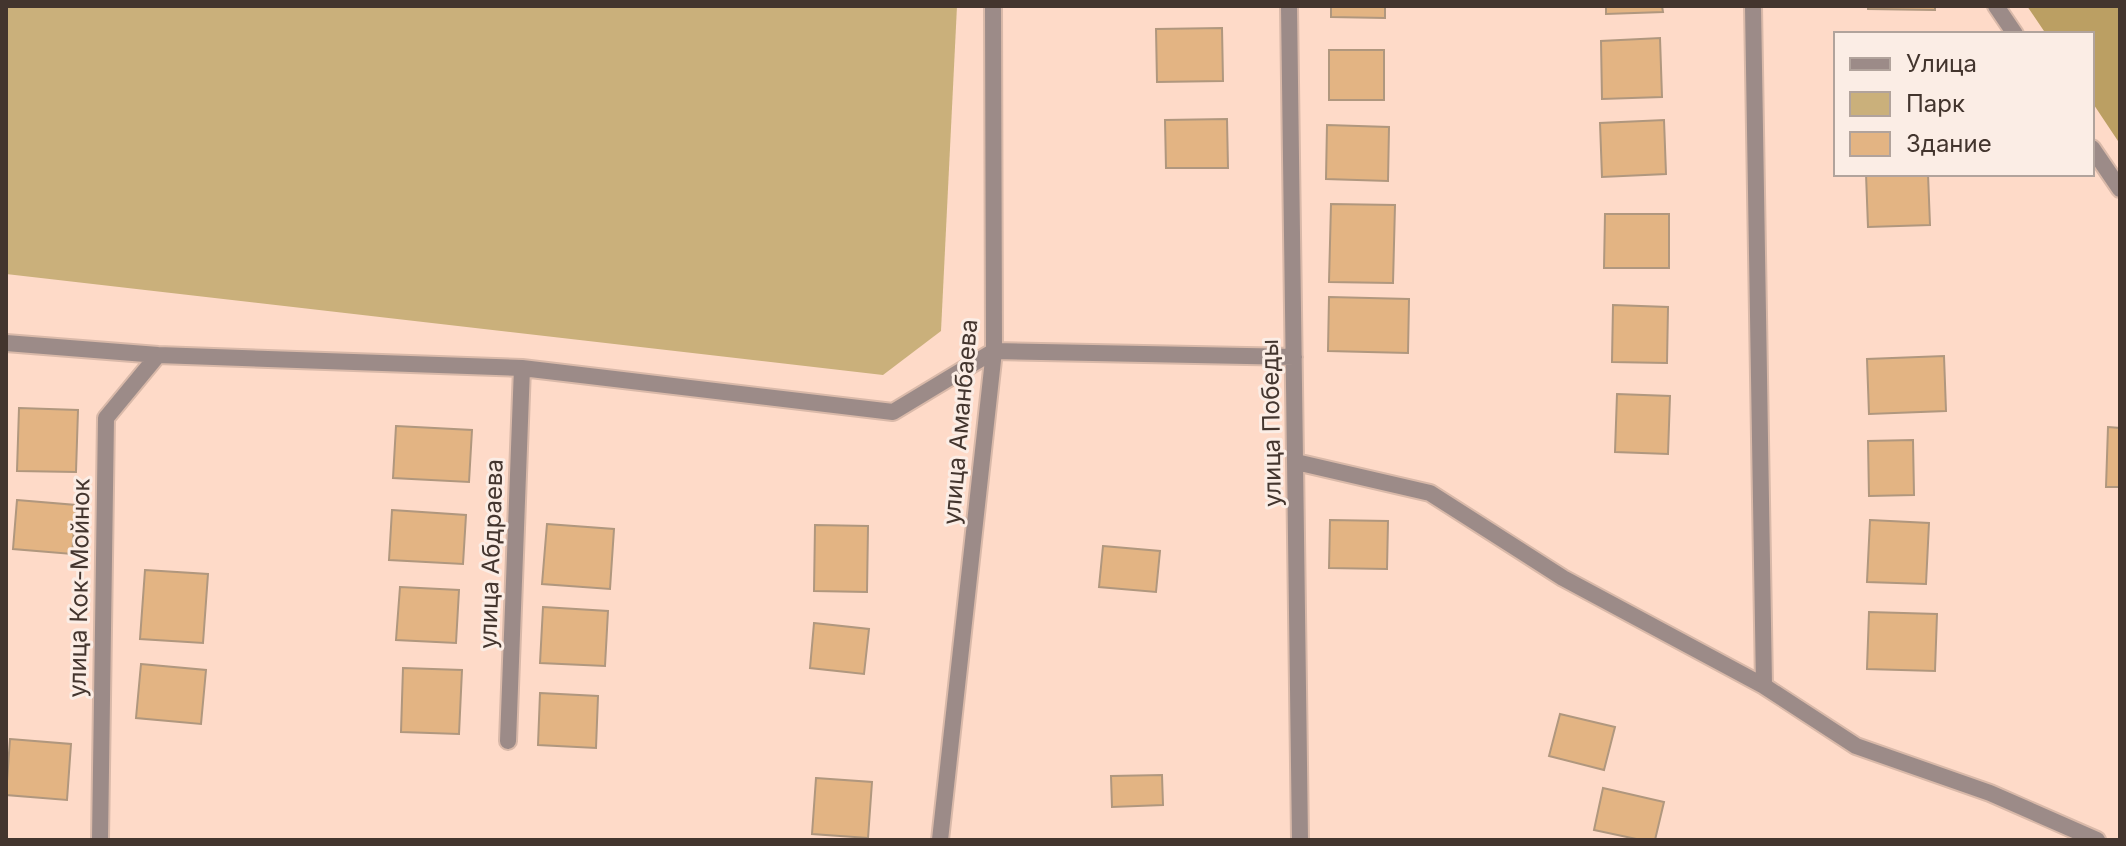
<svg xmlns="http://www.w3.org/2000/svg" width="2126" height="846" font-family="Inter,sans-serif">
	<rect width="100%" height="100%" fill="#fedac8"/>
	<!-- green -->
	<path fill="#cab07b" d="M 6,6 L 957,6 L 941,331 L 883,375 L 6,274 Z"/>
	<!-- forest -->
	<path fill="#bb9f63" d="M 2027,6 L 2120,6 L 2120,144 L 2092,102 L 2092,34 L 2046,34 Z"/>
	<!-- building -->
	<path fill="#e3b483" stroke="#b0977e" stroke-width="2" d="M 1331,6 L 1385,6 L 1385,18 L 1331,17 Z
		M 1606,6 L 1662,6 L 1663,12 L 1606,14 Z
		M 1868,6 L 1935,6 L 1935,10 L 1868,9 Z
		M 1222,28 L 1223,81 L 1157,82 L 1156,29 Z
		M 1660,38 L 1662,97 L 1602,99 L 1601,41 Z
		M 1329,50 L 1384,50 L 1384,100 L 1329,100 Z
		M 1227,119 L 1228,168 L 1166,168 L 1165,120 Z
		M 1664,120 L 1666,174 L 1602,177 L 1600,123 Z
		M 1327,125 L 1389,127 L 1388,181 L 1326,179 Z
		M 1866,174 L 1928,174 L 1930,225 L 1868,227 Z
		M 1331,204 L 1395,205 L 1393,283 L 1329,282 Z
		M 1605,214 L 1669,214 L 1669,268 L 1604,268 Z
		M 1329,297 L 1409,299 L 1408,353 L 1328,351 Z
		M 1613,305 L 1668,307 L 1667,363 L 1612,362 Z
		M 1944,356 L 1946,411 L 1869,414 L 1867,359 Z
		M 1617,394 L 1670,396 L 1668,454 L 1615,452 Z
		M 19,408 L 78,410 L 76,472 L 17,471 Z
		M 396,426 L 472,430 L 469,482 L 393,478 Z
		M 2108,427 L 2120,428 L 2120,487 L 2106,487 Z
		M 1913,440 L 1914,495 L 1869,496 L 1868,441 Z
		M 17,500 L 76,505 L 72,554 L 13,549 Z
		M 392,510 L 466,515 L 463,564 L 389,560 Z
		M 1330,520 L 1388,521 L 1387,569 L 1329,568 Z
		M 1870,520 L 1929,523 L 1926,584 L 1867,582 Z
		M 547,524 L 614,529 L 610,589 L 542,584 Z
		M 815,525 L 868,526 L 867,592 L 814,591 Z
		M 1103,546 L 1160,551 L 1156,592 L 1099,587 Z
		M 145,570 L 208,574 L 203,643 L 140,639 Z
		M 400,587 L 459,590 L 456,643 L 396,640 Z
		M 543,607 L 608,611 L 605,666 L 540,663 Z
		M 1869,612 L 1937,614 L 1935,671 L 1867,669 Z
		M 814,623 L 869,629 L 864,674 L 810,668 Z
		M 141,664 L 206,670 L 201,724 L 136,718 Z
		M 403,668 L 462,670 L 459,734 L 401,732 Z
		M 540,693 L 598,696 L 596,748 L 538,745 Z
		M 1560,714 L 1615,727 L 1604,770 L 1549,756 Z
		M 10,739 L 71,744 L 67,800 L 6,795 Z
		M 1162,775 L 1163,805 L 1112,807 L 1111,776 Z
		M 816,778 L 872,782 L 868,838 L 812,834 Z
		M 1603,788 L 1664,802 L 1655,840 L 1641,840 L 1594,830 Z"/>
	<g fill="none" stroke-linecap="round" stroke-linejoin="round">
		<!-- minor casing -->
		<g stroke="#d9b9a9" stroke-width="20">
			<path id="minor" d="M 1289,6 L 1300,840
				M 1753,6 L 1764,686
				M 1996,6 L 2015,34
				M 2092,148 L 2120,189
				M 6,343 L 158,355 L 522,368 L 893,412 L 994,351 L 1294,357
				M 1296,462 L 1430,493 L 1563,578 L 1764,686 L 1856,746 L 1990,793 L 2097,840
				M 508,741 L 522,368
				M 100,840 L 106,418 L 158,355
				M 940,840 L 994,351 L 993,6"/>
		</g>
		<!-- minor -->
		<use href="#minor" stroke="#9c8b88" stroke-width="16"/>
	</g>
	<g text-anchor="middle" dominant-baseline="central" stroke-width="6" stroke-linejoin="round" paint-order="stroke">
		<!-- street labels -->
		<g font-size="24" fill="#43352e" stroke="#fbede5">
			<text transform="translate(960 422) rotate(-85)">улица Аманбаева</text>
			<text transform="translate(1271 423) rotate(-91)">улица Победы</text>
			<text transform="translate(491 554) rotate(-88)">улица Абдраева</text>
			<text transform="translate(79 588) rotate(-89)">улица Кок-Мойнок</text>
		</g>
	</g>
	<!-- border -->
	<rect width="2126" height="846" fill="none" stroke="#43352e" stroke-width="16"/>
	<!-- legend -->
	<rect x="1834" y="32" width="260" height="144" fill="#fbede5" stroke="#b1a39c" stroke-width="2"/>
	<rect x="1850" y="58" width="40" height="12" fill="#9c8b88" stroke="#b1a39c" stroke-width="2"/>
	<text x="1906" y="72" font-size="24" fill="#43352e">Улица</text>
	<rect x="1850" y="92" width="40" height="24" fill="#cab07b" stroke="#b1a39c" stroke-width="2"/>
	<text x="1906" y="112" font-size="24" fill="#43352e">Парк</text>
	<rect x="1850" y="132" width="40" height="24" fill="#e3b483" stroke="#b1a39c" stroke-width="2"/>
	<text x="1906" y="152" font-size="24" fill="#43352e">Здание</text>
</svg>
